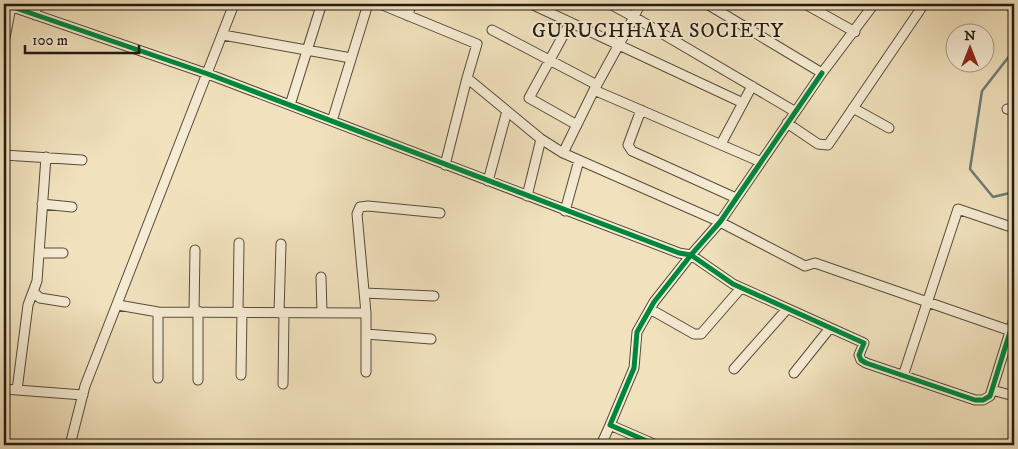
<svg xmlns="http://www.w3.org/2000/svg" width="1018" height="449" font-family="'IM FELL DW Pica',serif">
	<rect width="100%" height="100%" fill="#f1e2bd"/>
	<filter id="stains"><feTurbulence type="fractalNoise" baseFrequency=".004" numOctaves="4"/><feColorMatrix values="0 0 0 0 .2 0 0 0 0 .09 0 0 0 0 .02 0 0 0 .5 -.17"/></filter>
	<radialGradient id="worn" r=".72"><stop offset=".6" stop-color="#630" stop-opacity="0"/><stop offset="1" stop-color="#630" stop-opacity=".3"/></radialGradient>
	<g fill="none" stroke-linecap="round" stroke-linejoin="round">
		<!-- stream -->
		<path stroke="#6c7b77" stroke-width="2.5" d="M 1005,4 L 1014,21
			M 1014,50 L 982,91 L 970,169 L 993,197 L 1014,192"/>
		<!-- minor casing -->
		<g stroke="#564c3b" stroke-width="11">
			<path id="minor" d="M 4,4 L 208,74 L 679,253 L 691,255 L 720,222 L 822,73
				M 307,4 L 321,6 L 322,4
				M 380,4 L 477,44 L 467,78 L 541,139 L 563,153
				M 531,4 L 743,103
				M 610,4 L 634,17 L 640,4
				M 707,4 L 822,73 L 874,4
				M 805,4 L 814,9 L 817,4
				M 814,9 L 855,32
				M 35,15 L 37,4
				M 408,16 L 411,4
				M 570,23 L 529,98 L 577,125
				M 492,30 L 597,85
				M 223,35 L 351,58
				M 4,43 L 11,7
				M 594,90 L 563,153 L 720,222 L 805,266 L 815,263 L 1011,331
				M 290,105 L 321,6
				M 853,108 L 889,128
				M 1007,109 L 1014,111
				M 641,110 L 628,145 L 632,151 L 736,198
				M 332,121 L 368,4
				M 787,123 L 818,144 L 828,145 L 924,4
				M 721,144 L 752,86
				M 4,155 L 82,160
				M 761,162 L 594,90 L 634,17 L 794,111
				M 445,165 L 467,78
				M 488,181 L 507,111
				M 527,196 L 541,139
				M 42,204 L 72,207
				M 565,211 L 579,160
				M 39,253 L 63,253
				M 321,277 L 322,313
				M 33,292 L 40,298 L 65,302
				M 364,293 L 434,296
				M 118,305 L 158,312 L 366,313
				M 650,309 L 694,334 L 701,334 L 741,288
				M 198,311 L 198,380
				M 238,311 L 239,243
				M 194,312 L 195,250
				M 279,313 L 281,244
				M 366,334 L 431,339
				M 734,369 L 787,309
				M 366,372 L 366,313 L 357,214 L 360,207 L 368,206 L 440,213
				M 794,373 L 830,328
				M 241,375 L 242,312
				M 903,376 L 958,209 L 1014,228
				M 158,378 L 158,312
				M 283,384 L 284,313
				M 4,389 L 83,395
				M 17,390 L 28,305 L 37,281 L 46,157
				M 992,390 L 1014,396
				M 70,445 L 85,386 L 234,4
				M 601,445 L 610,425
				M 656,445 L 610,425 L 634,368 L 637,332 L 654,302 L 691,255 L 733,284 L 864,343 L 859,355 L 861,360 L 866,363 L 975,400 L 983,400 L 990,396 L 1014,319"/>
		</g>
		<!-- minor -->
		<use href="#minor" stroke="#f6ecd4" stroke-width="9"/>
		<!-- cycleway casing -->
		<g stroke="#f6ecd4" stroke-width="8">
			<path id="cycleway" d="M 4,4 L 208,74 L 679,253 L 691,255 L 720,222 L 822,73
				M 656,445 L 610,425 L 634,368 L 637,332 L 654,302 L 691,255 L 733,284 L 864,343 L 859,355 L 861,360 L 866,363 L 975,400 L 983,400 L 990,396 L 1014,319"/>
		</g>
		<!-- cycleway -->
		<use href="#cycleway" stroke="#00873e" stroke-width="5"/>
	</g>
	<g text-anchor="middle" dominant-baseline="central" stroke-width="4" stroke-linejoin="round" paint-order="stroke">
		<!-- neighbourhood labels -->
		<g font-size="20" letter-spacing="1" fill="#221a10" stroke="#f6ecd4">
			<text x="658" y="31">GURUCHHAYA SOCIETY</text>
		</g>
	</g>
	<!-- margin -->
	<rect width="1018" height="449" fill="none" stroke="#f1e2bd" stroke-width="20"/>
	<rect x="5" y="5" width="1008" height="439" fill="none" stroke="#221a10" stroke-width="2.5"/>
	<rect x="10" y="10" width="998" height="429" fill="none" stroke="#221a10"/>
	<!-- north arrow -->
	<g transform="translate(970 48)"><circle r="24" fill="#f6ecd4" stroke="#a19886"/>
	<path d="M0-4L9 19L0 12L-9 19Z" fill="#8f2418"/>
	<text y="-8" font-size="14" font-weight="bold" text-anchor="middle" fill="#221a10">N</text>
	</g>
	<!-- scale -->
	<path d="M25 45v8h114v-8" fill="none" stroke="#221a10" stroke-width="2.5"/>
	<text x="32" y="45" font-size="15" fill="#221a10" stroke="#f6ecd4" stroke-width="4" paint-order="stroke">100 m</text>
	<rect width="100%" height="100%" filter="url(#stains)"/>
	<rect width="100%" height="100%" fill="url(#worn)"/>
</svg>
